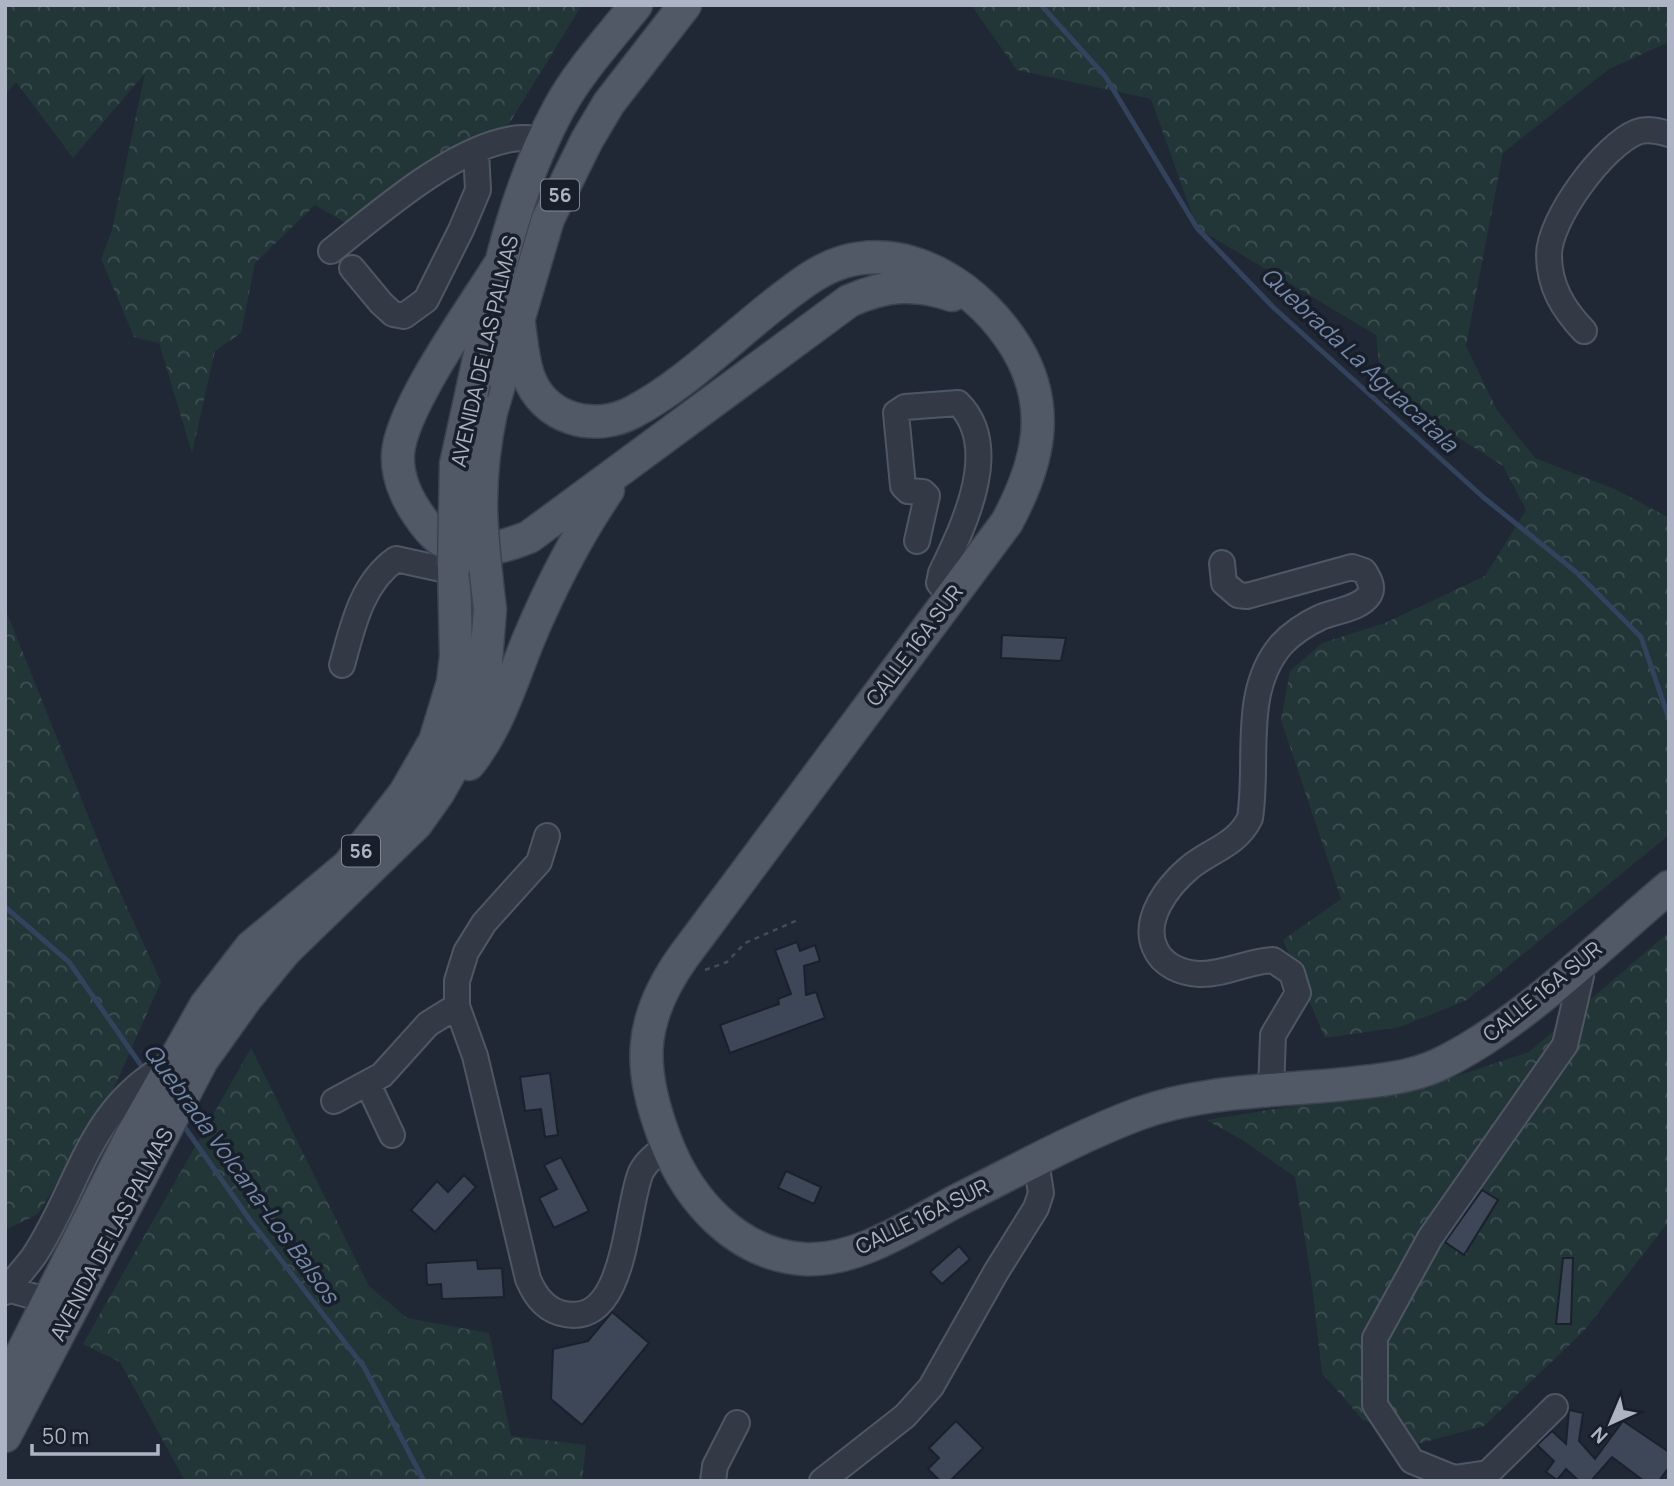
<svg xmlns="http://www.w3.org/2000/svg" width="1674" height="1486" font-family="Manrope,sans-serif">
	<defs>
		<pattern id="forest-crowns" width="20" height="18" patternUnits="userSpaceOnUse" patternTransform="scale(1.75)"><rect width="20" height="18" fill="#223537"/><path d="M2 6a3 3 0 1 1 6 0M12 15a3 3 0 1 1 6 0" fill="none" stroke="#3f5052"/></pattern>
	</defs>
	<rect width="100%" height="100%" fill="#202835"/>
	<!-- forest -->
	<path fill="url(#forest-crowns)" d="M 5,5 L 582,5 L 504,132 L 476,151 L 344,222 L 315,205 L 255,263 L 241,333 L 215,351 L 192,453 L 159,343 L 134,337 L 101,259 L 112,230 L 145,73 L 73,158 L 16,82 L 5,95 Z
		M 971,5 L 1669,5 L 1669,42 L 1609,69 L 1503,153 L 1466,346 L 1497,410 L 1535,458 L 1617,490 L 1669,518 L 1669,835 L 1467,1000 L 1400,1027 L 1325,1038 L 1283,940 L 1341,899 L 1281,720 L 1290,671 L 1322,643 L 1385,623 L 1485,576 L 1526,510 L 1503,466 L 1453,434 L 1383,401 L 1376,335 L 1197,228 L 1151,99 L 1017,70 Z
		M 5,608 L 109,868 L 161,982 L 113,1090 L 38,1214 L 5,1230 Z
		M 1669,932 L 1669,1221 L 1583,1332 L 1484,1426 L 1417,1444 L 1362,1419 L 1322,1373 L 1311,1277 L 1295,1177 L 1241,1139 L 1206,1120 L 1433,1084 L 1529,1052 Z
		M 251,1048 L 369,1286 L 407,1318 L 489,1333 L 511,1436 L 586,1445 L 582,1481 L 185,1481 L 120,1362 L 83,1344 Z"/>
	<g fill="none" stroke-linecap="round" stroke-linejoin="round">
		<!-- stream -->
		<path stroke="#33425d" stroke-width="5" d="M 1041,5 L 1105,76 L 1197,228 L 1273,307 L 1483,497 L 1576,572 L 1641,637 L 1669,719
			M 5,907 L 69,962 L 145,1071
			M 181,1122 L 250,1220 L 364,1367 L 424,1481"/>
	</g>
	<!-- building -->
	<path fill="#3e4758" stroke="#1a212c" stroke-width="2" d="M 1002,635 L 1066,638 L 1061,661 L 1001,658 Z
		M 797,942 L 800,951 L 815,945 L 820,961 L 804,966 L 806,995 L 816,992 L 825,1018 L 730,1053 L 720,1025 L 779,1004 L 778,999 L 791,994 L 775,950 Z
		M 550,1073 L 558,1135 L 545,1137 L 541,1109 L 525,1111 L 520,1077 Z
		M 561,1157 L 589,1211 L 554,1228 L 539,1198 L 557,1189 L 544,1165 Z
		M 786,1171 L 821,1187 L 814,1204 L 778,1188 Z
		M 464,1175 L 476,1187 L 435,1232 L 411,1210 L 437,1181 L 448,1192 Z
		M 1482,1190 L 1498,1200 L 1464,1255 L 1445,1242 Z
		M 959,1246 L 970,1259 L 942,1284 L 930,1272 Z
		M 1563,1258 L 1573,1258 L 1571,1324 L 1556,1324 Z
		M 477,1260 L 478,1269 L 502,1268 L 504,1297 L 442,1299 L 441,1284 L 427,1285 L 426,1263 Z
		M 612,1312 L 649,1343 L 582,1425 L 551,1399 L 553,1349 L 588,1341 Z
		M 1569,1410 L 1583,1413 L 1579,1441 L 1595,1459 L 1623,1421 L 1669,1452 L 1669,1467 L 1659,1481 L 1644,1481 L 1612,1457 L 1591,1481 L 1579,1481 L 1566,1469 L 1557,1480 L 1546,1472 L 1554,1461 L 1537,1445 L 1552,1431 L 1566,1444 Z
		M 956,1421 L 983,1448 L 950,1481 L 940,1481 L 928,1469 L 939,1458 L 929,1448 Z"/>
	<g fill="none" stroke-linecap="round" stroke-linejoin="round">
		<!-- minor casing -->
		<g stroke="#505764" stroke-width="28">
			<path id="minor" d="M 331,251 C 379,213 451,149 512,139 C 522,137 534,139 544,138
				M 352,268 L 381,303 L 393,314 L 404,316 L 426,300 L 461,230 L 478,190 L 476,151
				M 1584,331 C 1563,309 1549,286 1549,255 C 1549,219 1604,145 1637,132 C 1647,128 1659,131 1669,134
				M 917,541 L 927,496 L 923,492 L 908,491 L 903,486 L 896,413 L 905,407 L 958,403 C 1003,447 963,527 941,573 L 939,583 L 950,596
				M 1222,563 L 1224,583 L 1238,595 L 1247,596 L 1352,567 L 1364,571 C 1369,579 1374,587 1369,595 C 1360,609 1335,611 1321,617 C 1306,624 1292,633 1281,645 C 1241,692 1259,761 1250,818 C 1237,845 1211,850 1189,868 C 1168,886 1142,919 1155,948 C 1162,965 1181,973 1199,974 C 1224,975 1248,961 1273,960 L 1292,973 L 1298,993 L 1273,1035 L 1271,1091
				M 342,665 C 353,626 361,584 396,559 L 455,572
				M 547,836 L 539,862 L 484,923 L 466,952 L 457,981 L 457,1006 L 475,1056 L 528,1279 C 535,1296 546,1311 565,1314 C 627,1326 625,1210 641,1172 C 647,1160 658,1153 668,1146
				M 368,1084 L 392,1135
				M 334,1101 L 382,1075 L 428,1024 L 457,1006
				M 7,1289 C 16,1278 26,1267 34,1256 C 81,1184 88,1107 171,1063
				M 5,1292 L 7,1289 L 50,1301
				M 1555,1407 L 1488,1473 L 1454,1478 L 1412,1461 L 1375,1405 L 1375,1338 L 1430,1238 L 1565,1045 L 1581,976 L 1580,962
				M 713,1481 L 715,1466 L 737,1423
				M 822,1481 L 905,1416 L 931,1387 L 996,1272 L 1036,1208 L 1041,1193 L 1036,1161"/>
		</g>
		<!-- major casing -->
		<g stroke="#3c4350" stroke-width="35">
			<path id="major" d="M 499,266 C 473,308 402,406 398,453 C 396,481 412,509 430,530 C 456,560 497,550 529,537 L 849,301 C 885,285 914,282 952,295
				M 518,318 C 521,336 522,357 528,375 C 543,419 594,433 633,412 C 683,386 731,338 776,303 C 797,287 817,270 843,262 C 912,242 981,290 1016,347 C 1053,408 1038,464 1007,522 L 683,957 C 637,1022 638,1069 666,1142 C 689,1201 737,1254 803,1259 C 857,1263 914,1223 960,1199 C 1018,1170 1077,1137 1138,1114 C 1203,1090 1277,1091 1345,1084 C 1376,1081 1409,1078 1438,1065 C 1520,1026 1599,946 1669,887
				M 474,382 C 494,289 513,193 559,108 C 579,71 610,38 636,5
				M 491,412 L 548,219 L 587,140 L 609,103 L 685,5
				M 469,764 C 498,727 510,686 527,643 C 549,590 576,537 608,490
				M 5,1387 L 130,1139 L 206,1005 L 251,947 L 348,866 L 405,793 L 435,741 L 453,682 L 456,656 L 454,566
				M 5,1436 L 202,1060 L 247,997 L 285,951 L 416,824 L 438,793 L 459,756 L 484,687 L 490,609"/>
		</g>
		<!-- path -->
		<path stroke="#3f5054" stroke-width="2.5" stroke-dasharray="5 5" stroke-linecap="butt" d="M 705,970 L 727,962 L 745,943 L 800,919"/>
		<!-- minor -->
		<use href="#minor" stroke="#333a46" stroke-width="24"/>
		<!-- major -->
		<use href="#major" stroke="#515866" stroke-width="32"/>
		<!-- major-bridge casing -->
		<g stroke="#3c4350" stroke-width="35" stroke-linecap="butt">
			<path id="major-bridge" d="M 454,566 L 456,464 L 474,382
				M 490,609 C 481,533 475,488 491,412"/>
		</g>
		<!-- major-bridge -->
		<use href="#major-bridge" stroke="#515866" stroke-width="32"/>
	</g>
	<g text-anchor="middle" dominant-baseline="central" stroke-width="7" stroke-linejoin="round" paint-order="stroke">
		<!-- shield labels -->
		<g fill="#191f2a" stroke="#818795" stroke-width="2">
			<rect x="541" y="179.5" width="38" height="31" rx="5"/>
			<rect x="342" y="835.5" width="38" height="31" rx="5"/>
		</g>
		<g font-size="19" font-weight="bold" fill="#adb4c3">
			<text x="560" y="195">56</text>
			<text x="361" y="851">56</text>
		</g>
		<!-- street labels -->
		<g font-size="21" fill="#adb4c3" stroke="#191f2a">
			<text transform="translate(484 351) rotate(-77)">AVENIDA DE LAS PALMAS</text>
			<text transform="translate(914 645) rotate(-53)">CALLE 16A SUR</text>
			<text transform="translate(1542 991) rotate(-39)">CALLE 16A SUR</text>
			<text transform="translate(922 1216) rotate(-26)">CALLE 16A SUR</text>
			<text transform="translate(111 1234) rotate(-62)">AVENIDA DE LAS PALMAS</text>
		</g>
		<!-- water labels -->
		<g font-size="23" font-style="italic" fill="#7589ab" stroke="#191f2a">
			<text transform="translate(1360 359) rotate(43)">Quebrada La Aguacatala</text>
			<text transform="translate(242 1173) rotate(54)">Quebrada Volcana-Los Balsos</text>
		</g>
	</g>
	<!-- border -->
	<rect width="1674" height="1486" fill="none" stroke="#adb4c3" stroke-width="14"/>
	<!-- north arrow -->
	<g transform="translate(1611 1423) rotate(224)" stroke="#191f2a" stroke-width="5" paint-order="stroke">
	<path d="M0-5L12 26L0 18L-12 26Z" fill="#adb4c3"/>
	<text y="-10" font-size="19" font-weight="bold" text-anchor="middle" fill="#adb4c3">N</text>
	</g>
	<!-- scale -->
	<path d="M32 1444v10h126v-10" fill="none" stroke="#adb4c3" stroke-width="3.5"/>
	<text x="42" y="1444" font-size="21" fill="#adb4c3" stroke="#191f2a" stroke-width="5" paint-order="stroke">50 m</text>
</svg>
